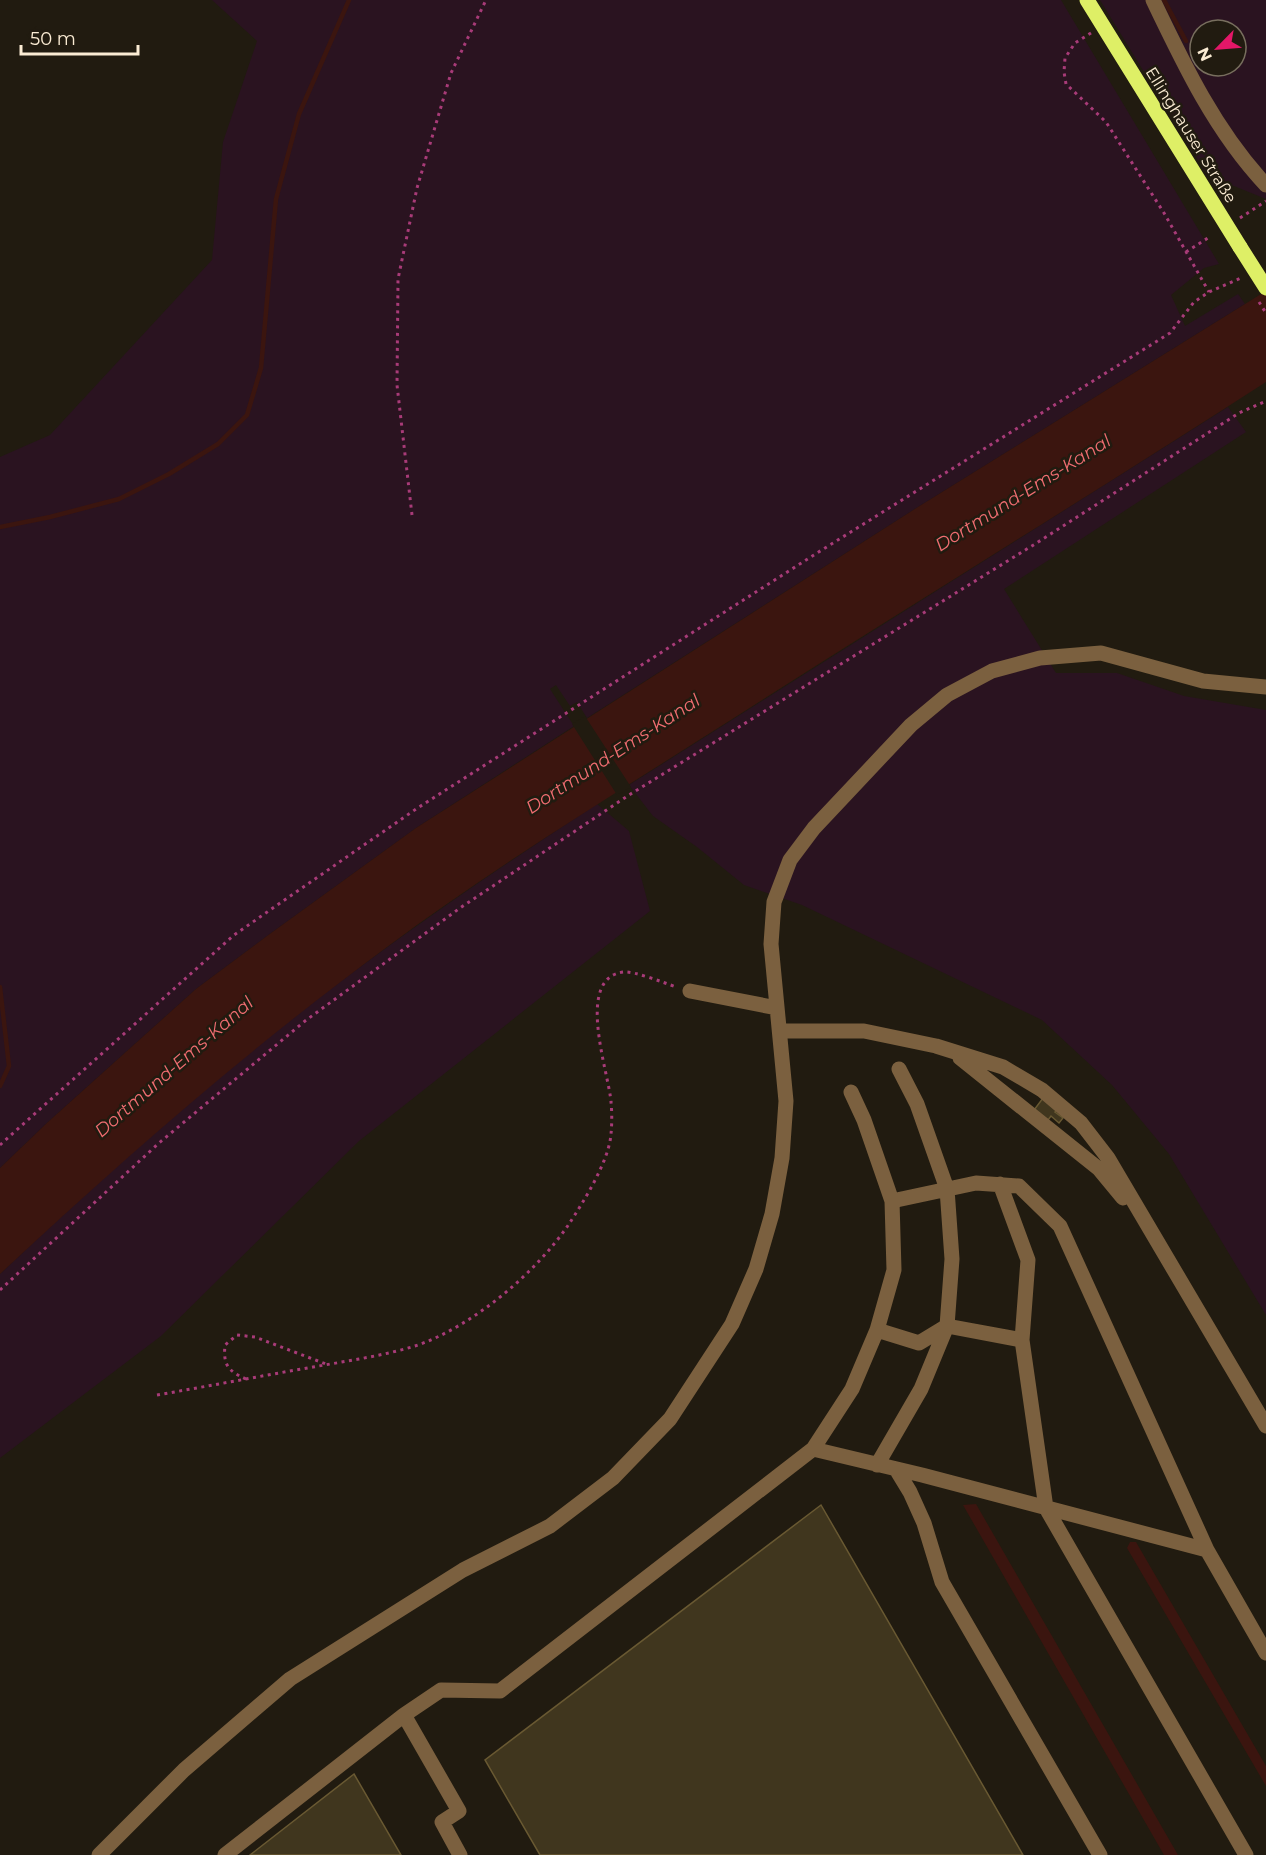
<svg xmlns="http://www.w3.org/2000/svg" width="1266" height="1855" font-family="Montserrat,sans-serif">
	<rect width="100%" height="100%" fill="#211b10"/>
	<!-- green -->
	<path fill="#2a1320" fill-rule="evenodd" d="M 212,0 L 1061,0 L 1219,264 L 1204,268 L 1171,295 L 1185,326 L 1238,294 L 1245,304 L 918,507 L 587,718 L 577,702 L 570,706 L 556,685 L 550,689 L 574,726 L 416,828 L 267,936 L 196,989 L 48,1122 L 0,1168 L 0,457 L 50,435 L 212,260 L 223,142 L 257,41 Z
		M 1100,0 L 1266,0 L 1266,199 L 1207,175 ZM 1200,30 L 1236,30 L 1236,66 L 1200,66 Z
		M 1228,407 L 1246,432 L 1004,589 L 1056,673 L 1117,673 L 1184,696 L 1266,710 L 1266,1315 L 1169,1154 L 1112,1085 L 1042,1020 L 802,905 L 744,885 L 697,847 L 653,816 L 629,785 Z
		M 597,804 L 629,831 L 650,911 L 359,1141 L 161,1336 L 0,1458 L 0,1274 C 66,1212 133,1150 202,1092 C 327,986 460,893 597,804 Z"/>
	<!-- water -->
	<path fill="#3b150f" d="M 1266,291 L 1266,382 C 1078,503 887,620 699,740 C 594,807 487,872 387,947 C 250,1048 124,1158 0,1274 L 0,1168 L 48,1122 L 196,989 L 267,936 L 416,828 L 918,507 Z
		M 976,1504 L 1178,1855 L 1164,1855 L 963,1505 Z
		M 1130,1542 L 1136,1542 L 1266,1766 L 1266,1786 L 1127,1548 Z"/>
	<!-- pier -->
	<path fill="#211b10" d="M 585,716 L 631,787 L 617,795 L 572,724 Z"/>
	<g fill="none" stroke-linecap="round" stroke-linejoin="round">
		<!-- stream -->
		<path stroke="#3b150f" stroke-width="4.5" d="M 1164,0 L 1186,41
			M 0,527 L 50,517 L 119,499 L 169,474 L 218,444 L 247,415 L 261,368 L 276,199 L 299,114 L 349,0
			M 0,987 L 9,1066 L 0,1086"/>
	</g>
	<!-- building -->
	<path fill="#40361e" stroke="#695932" stroke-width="1.5" d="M 1043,1098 L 1057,1109 L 1055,1112 L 1063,1118 L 1059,1123 L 1051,1116 L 1048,1120 L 1034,1110 Z
		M 821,1505 L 1023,1855 L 540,1855 L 485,1760 Z
		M 354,1774 L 401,1855 L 250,1855 Z"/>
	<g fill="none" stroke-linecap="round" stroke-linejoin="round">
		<!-- path -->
		<path stroke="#a83b78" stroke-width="3" stroke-dasharray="3 4.5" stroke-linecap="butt" d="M 1091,33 L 1075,43 L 1065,58 L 1064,72 L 1066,84 L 1106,122 L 1164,213 L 1209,292
			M 1240,218 L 1266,201
			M 1186,252 L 1211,236
			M 412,515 L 397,385 L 398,279 L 417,188 L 451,73 L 486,0
			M 0,1145 L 234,935 L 416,809 L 817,553 L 1170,333 L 1194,302 L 1209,292 L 1243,277
			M 0,1290 L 159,1143 L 305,1021 L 460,908 L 629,795 L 1035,544 L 1239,413 L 1266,401
			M 246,1379 C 228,1371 223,1365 225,1345 L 237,1335 L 255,1337 L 326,1364
			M 157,1395 C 209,1386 261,1376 313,1367 C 347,1361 382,1356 415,1346 C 472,1327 536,1273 569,1224 C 584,1201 609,1161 611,1134 C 612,1124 612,1112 611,1102 C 609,1073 574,977 624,972 C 634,971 665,983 676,987"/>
		<!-- minor -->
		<path stroke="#7b603f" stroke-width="15" d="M 1153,0 C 1184,65 1216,132 1266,185
			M 690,991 L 777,1008
			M 780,1031 L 864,1031 L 936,1046 L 1003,1067 L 1042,1090 L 1081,1123 L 1108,1158 L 1266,1426
			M 960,1058 L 1099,1169 L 1123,1198
			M 1000,1184 L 1028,1260 L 1022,1340 L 1046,1508 L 1246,1855
			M 892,1201 L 976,1183 L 1019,1186 L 1060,1226 L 1207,1550
			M 877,1330 L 919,1343 L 947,1326 L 1022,1340
			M 813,1449 L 922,1475 L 1207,1550 L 1266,1653
			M 877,1465 L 921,1389 L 947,1326 L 952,1259 L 947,1189 L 917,1104 L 899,1069
			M 896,1469 L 910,1492 L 924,1523 L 942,1582 L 1100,1855
			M 404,1715 L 441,1690 L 500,1691 L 813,1449 L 852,1389 L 877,1330 L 894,1270 L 892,1201 L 864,1120 L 851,1092
			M 99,1855 L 184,1770 L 290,1679 L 463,1570 L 550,1526 L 613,1478 L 670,1419 L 732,1324 L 756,1269 L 772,1214 L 782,1158 L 786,1101 L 771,944 L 774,902 L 790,860 L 814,828 L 911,725 L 947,695 L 992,671 L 1040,658 L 1101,653 L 1203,681 L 1266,687
			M 225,1855 L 404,1715 L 459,1811 L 442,1822 L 460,1855"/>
		<!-- major -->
		<path stroke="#deef66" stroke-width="15" d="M 1087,0 L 1240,247"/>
		<!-- path-bridge -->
		<path stroke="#a83b78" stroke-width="3" stroke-dasharray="3 4.5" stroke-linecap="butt" d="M 1259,302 L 1266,313"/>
		<!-- major-bridge -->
		<path stroke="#deef66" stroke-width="15" d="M 1240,247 L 1266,288"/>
	</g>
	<g text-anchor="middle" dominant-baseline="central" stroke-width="5" stroke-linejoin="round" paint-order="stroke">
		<!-- street labels -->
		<g font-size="16" fill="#fbecd4" stroke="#211b10">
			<text transform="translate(1191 135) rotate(58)">Ellinghauser Straße</text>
		</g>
		<!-- water labels -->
		<g font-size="18" font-style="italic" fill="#f06d71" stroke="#211b10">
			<text transform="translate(1023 493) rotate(-32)">Dortmund-Ems-Kanal</text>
			<text transform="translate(613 754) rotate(-33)">Dortmund-Ems-Kanal</text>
			<text transform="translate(174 1067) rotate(-41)">Dortmund-Ems-Kanal</text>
		</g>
	</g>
	<!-- north arrow -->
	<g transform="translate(1218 48) rotate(245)"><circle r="28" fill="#211b10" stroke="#786f5e" stroke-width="1.5"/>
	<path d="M0-4.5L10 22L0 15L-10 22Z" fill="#e31768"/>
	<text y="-9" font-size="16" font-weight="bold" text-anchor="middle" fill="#fbecd4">N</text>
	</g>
	<!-- scale -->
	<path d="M21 45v9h117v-9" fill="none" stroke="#fbecd4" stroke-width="3"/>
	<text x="30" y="45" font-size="18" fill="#fbecd4" stroke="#211b10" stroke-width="4.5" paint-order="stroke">50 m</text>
</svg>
